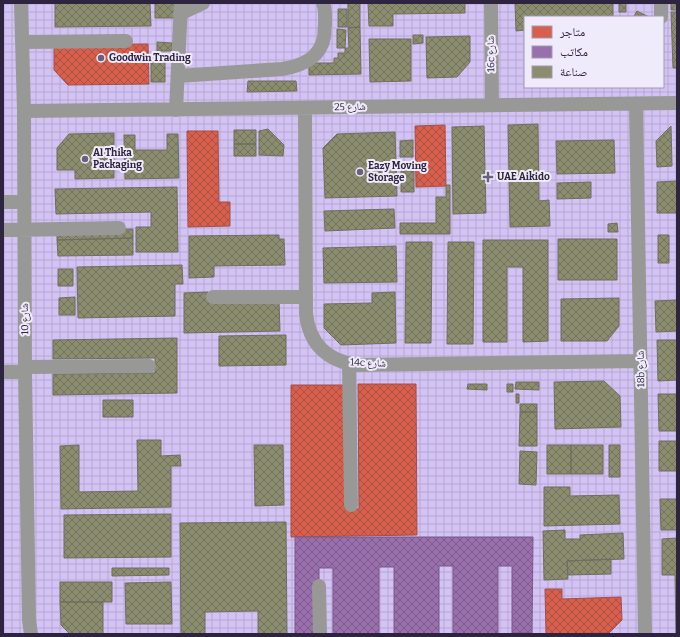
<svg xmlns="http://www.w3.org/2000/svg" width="680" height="637" font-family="Bitter,'Noto Naskh Arabic',serif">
	<defs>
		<pattern id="industrial-grid" width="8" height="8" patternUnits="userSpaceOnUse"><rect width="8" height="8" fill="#d3c3f4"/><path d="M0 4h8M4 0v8" fill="none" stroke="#b5a7d2"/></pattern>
		<pattern id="shops-cross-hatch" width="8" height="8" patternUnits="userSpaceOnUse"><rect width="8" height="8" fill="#d6604d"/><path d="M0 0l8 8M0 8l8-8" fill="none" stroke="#ae4f41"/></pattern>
		<pattern id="offices-cross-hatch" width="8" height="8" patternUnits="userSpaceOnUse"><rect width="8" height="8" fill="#9970ab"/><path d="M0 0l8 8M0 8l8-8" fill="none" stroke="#7d5c8d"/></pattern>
		<pattern id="industry-cross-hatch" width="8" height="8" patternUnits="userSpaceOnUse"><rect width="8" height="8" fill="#8c8c6e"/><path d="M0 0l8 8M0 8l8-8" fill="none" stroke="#73725c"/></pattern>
	</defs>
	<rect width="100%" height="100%" fill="#d9cfef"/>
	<!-- industrial -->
	<path fill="url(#industrial-grid)" fill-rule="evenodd" d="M 3,3 L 677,3 L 677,634 L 3,634 ZM 525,17 L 663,17 L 663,87 L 525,87 Z"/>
	<!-- shops -->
	<path fill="url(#shops-cross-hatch)" stroke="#a44e49" d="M 148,44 L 149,84 L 68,85 L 54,70 L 54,45 Z
		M 445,125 L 446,186 L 416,187 L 415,126 Z
		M 187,131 L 218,131 L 219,202 L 230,202 L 230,226 L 188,227 Z
		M 358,384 L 416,384 L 417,535 L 291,537 L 291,385 L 344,385 L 345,509 L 359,509 Z
		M 545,589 L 562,589 L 562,599 L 621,597 L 622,620 L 609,633 L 546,634 Z"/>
	<!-- offices -->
	<path fill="url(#offices-cross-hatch)" stroke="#79598b" d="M 295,537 L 533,537 L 532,633 L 512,633 L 512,566 L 498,566 L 498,634 L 453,634 L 453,566 L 439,566 L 439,634 L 394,634 L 394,567 L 379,567 L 379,634 L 333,634 L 333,568 L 319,568 L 319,634 L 295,634 Z"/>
	<!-- industry -->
	<path fill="url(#industry-cross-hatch)" stroke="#706d60" d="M 55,3 L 150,3 L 151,26 L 55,27 Z
		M 155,3 L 176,3 L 176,18 L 155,18 Z
		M 348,3 L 360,3 L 360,27 L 348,28 Z
		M 368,3 L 465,3 L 465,13 L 393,14 L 393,26 L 369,26 Z
		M 515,3 L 613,3 L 613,17 L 525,17 L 525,30 L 516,31 Z
		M 619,3 L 626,3 L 626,12 L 619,12 Z
		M 671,3 L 677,3 L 677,10 L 671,10 Z
		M 338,9 L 347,9 L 347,27 L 338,27 Z
		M 637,11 L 649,17 L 636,17 L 634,16 Z
		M 671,12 L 677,12 L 677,68 L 673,68 Z
		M 360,27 L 361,74 L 309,75 L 309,63 L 334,63 L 334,58 L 338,58 L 338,53 L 345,53 L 345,48 L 349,48 L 348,28 Z
		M 337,29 L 346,30 L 345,48 L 337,48 Z
		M 413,35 L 423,35 L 423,43 L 413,44 Z
		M 470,36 L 470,62 L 457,77 L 427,78 L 426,37 Z
		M 369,39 L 411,39 L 411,81 L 370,82 Z
		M 157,42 L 172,43 L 172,51 L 157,51 Z
		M 151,60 L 165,60 L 165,82 L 151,82 Z
		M 248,81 L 296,81 L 297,91 L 247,92 Z
		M 538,124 L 539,201 L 549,200 L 550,226 L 510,227 L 508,125 Z
		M 484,126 L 486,213 L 453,214 L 452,127 Z
		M 671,126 L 672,166 L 657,167 L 656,141 Z
		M 268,129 L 284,145 L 283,156 L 259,155 L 259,131 Z
		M 234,130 L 256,130 L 256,144 L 234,144 Z
		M 395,132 L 397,196 L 325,198 L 323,148 L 337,134 Z
		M 114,133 L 114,178 L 75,179 L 75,170 L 57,170 L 57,148 L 69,134 Z
		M 167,134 L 178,134 L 179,178 L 125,179 L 124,135 L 135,135 L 135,150 L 167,150 Z
		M 413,140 L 413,157 L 400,157 L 400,141 Z
		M 614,140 L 615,173 L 557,174 L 556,141 Z
		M 234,144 L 256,144 L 256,156 L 234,156 Z
		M 401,171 L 414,171 L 414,192 L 401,192 Z
		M 677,181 L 677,213 L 657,213 L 657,182 Z
		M 591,182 L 591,198 L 557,199 L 557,183 Z
		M 446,185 L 450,185 L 450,234 L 400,234 L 400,223 L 436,223 L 436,197 L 446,197 Z
		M 177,187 L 178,252 L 136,252 L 136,227 L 151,227 L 151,212 L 56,214 L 55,189 Z
		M 394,209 L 395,228 L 325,231 L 324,211 Z
		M 617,223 L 618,232 L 608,232 L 608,224 Z
		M 133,229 L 133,238 L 57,240 L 57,230 Z
		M 279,235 L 279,239 L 284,239 L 285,265 L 214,266 L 214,277 L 189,278 L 189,236 Z
		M 658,235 L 669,235 L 669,263 L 658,263 Z
		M 133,238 L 133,255 L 58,256 L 57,240 Z
		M 558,239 L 617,239 L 617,280 L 558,280 Z
		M 483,240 L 548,240 L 548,341 L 523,342 L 523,267 L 507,267 L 507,342 L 483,342 Z
		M 406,242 L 432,242 L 431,343 L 405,343 Z
		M 448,242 L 474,242 L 473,344 L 447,344 Z
		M 396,246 L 397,282 L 324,283 L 323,248 Z
		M 182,265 L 183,284 L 175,284 L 175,316 L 78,318 L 77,267 Z
		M 58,269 L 73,269 L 73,286 L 58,286 Z
		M 208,292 L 208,302 L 279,301 L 280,331 L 184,333 L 184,293 Z
		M 395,292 L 396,343 L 341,345 L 324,328 L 324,304 L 372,303 L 372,293 Z
		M 75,297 L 75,315 L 59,315 L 59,298 Z
		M 619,298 L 619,326 L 607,341 L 561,341 L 561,299 Z
		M 677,300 L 677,331 L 656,332 L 655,301 Z
		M 286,335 L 286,365 L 219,366 L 219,336 Z
		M 177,338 L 177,393 L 53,395 L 53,374 L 155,373 L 155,358 L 53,359 L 53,340 Z
		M 657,340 L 677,340 L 677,380 L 658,381 Z
		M 604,381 L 620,396 L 621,427 L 555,429 L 554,382 Z
		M 516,382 L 539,382 L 539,390 L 515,389 Z
		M 468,384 L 487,384 L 487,390 L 467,389 Z
		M 507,384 L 513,384 L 513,392 L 507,392 Z
		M 516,394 L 519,394 L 519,403 L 516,403 Z
		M 658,394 L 677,394 L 677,431 L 659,431 Z
		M 103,400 L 133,400 L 133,417 L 103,417 Z
		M 520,404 L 537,404 L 537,412 L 520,412 Z
		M 520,412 L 537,412 L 537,446 L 519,446 Z
		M 137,440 L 161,440 L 161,456 L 180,455 L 181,466 L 171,466 L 171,507 L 61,509 L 60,446 L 79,445 L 79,492 L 138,491 Z
		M 659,441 L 677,441 L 677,471 L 659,471 Z
		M 254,445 L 283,445 L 284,505 L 255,506 Z
		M 547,445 L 571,445 L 571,474 L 547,474 Z
		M 571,445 L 603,445 L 603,474 L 571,474 Z
		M 609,445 L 620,445 L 620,477 L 609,477 Z
		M 520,451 L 537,452 L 536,485 L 519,484 Z
		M 544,487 L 570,487 L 570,496 L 619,495 L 620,524 L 544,526 Z
		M 660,499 L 677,499 L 677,530 L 661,530 Z
		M 171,514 L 171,557 L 64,558 L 64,515 Z
		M 286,522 L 287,634 L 258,634 L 258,611 L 205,612 L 205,634 L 181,634 L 180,523 Z
		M 565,530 L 565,539 L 580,539 L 580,535 L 623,533 L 624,559 L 567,561 L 568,579 L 544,580 L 543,531 Z
		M 677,538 L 677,634 L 676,634 L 675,575 L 662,575 L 662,539 Z
		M 611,559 L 611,574 L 568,575 L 567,561 Z
		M 112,568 L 169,568 L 169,575 L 112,576 Z
		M 60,582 L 112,582 L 112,602 L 60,602 Z
		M 171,582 L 172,624 L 126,624 L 125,583 Z
		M 60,602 L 103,602 L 103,634 L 70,634 L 61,625 Z"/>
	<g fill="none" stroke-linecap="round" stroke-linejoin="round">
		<!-- minor -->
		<path stroke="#989996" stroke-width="14" d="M 21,3 L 24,111 L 25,372 L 29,620 L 31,634
			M 491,3 L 492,105
			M 661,3 L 661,17
			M 180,14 L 203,3
			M 22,42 L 126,41
			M 178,76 L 282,69 C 301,66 320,59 324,37 C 325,33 324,29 325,25 C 325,17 326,10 323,3
			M 636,104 L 645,634
			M 305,108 L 306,313 C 309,344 327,361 357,365 L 641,361
			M 176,110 L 181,3
			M 24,111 L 677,103
			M 3,202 L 24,202
			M 3,230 L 119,228
			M 213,297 L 306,297
			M 349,364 L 351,505
			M 25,367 L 149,366
			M 3,372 L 25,372
			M 319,586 L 320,634"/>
	</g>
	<!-- markers -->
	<g fill="#6a607d" stroke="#f0ebfa" stroke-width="1.5">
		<circle cx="101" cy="58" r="4"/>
		<circle cx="85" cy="159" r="4"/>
		<circle cx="360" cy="172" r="4"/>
		<path d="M486 171h4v4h4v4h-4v4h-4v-4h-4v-4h4z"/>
	</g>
	<g text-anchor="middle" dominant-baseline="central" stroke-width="4" stroke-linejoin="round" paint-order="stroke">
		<!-- street labels -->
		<g font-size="10" fill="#2e2440" stroke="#f0ebfa">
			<text transform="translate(491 54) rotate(-91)">16c شارع</text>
			<text transform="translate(350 107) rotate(-1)">شارع 25</text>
			<text transform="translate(25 319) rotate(-91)">شارع 10</text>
			<text transform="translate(368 363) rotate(2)">14c شارع</text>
			<text transform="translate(641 369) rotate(-91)">18b شارع</text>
		</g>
		<!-- poi labels -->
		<g font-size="10" font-weight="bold" fill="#2e2440" stroke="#f0ebfa" text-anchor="start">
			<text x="109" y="58">Goodwin Trading</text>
			<text x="93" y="153">Al Thika<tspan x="93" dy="12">Packaging</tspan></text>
			<text x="368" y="166">Eazy Moving<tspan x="368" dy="12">Storage</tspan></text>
			<text x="497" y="177">UAE Aikido</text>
		</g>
	</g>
	<!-- border -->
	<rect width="680" height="637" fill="none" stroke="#2e2440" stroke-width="8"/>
	<!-- legend -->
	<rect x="524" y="16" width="140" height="72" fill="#f0ebfa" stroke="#a29bb0"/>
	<rect x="532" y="26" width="20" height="12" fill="#d6604d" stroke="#a29bb0"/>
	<text x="560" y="36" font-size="12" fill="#2e2440">متاجر</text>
	<rect x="532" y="46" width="20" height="12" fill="#9970ab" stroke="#a29bb0"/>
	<text x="560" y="56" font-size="12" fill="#2e2440">مكاتب</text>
	<rect x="532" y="66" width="20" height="12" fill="#8c8c6e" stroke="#a29bb0"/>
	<text x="560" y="76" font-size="12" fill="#2e2440">صناعة</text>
</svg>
